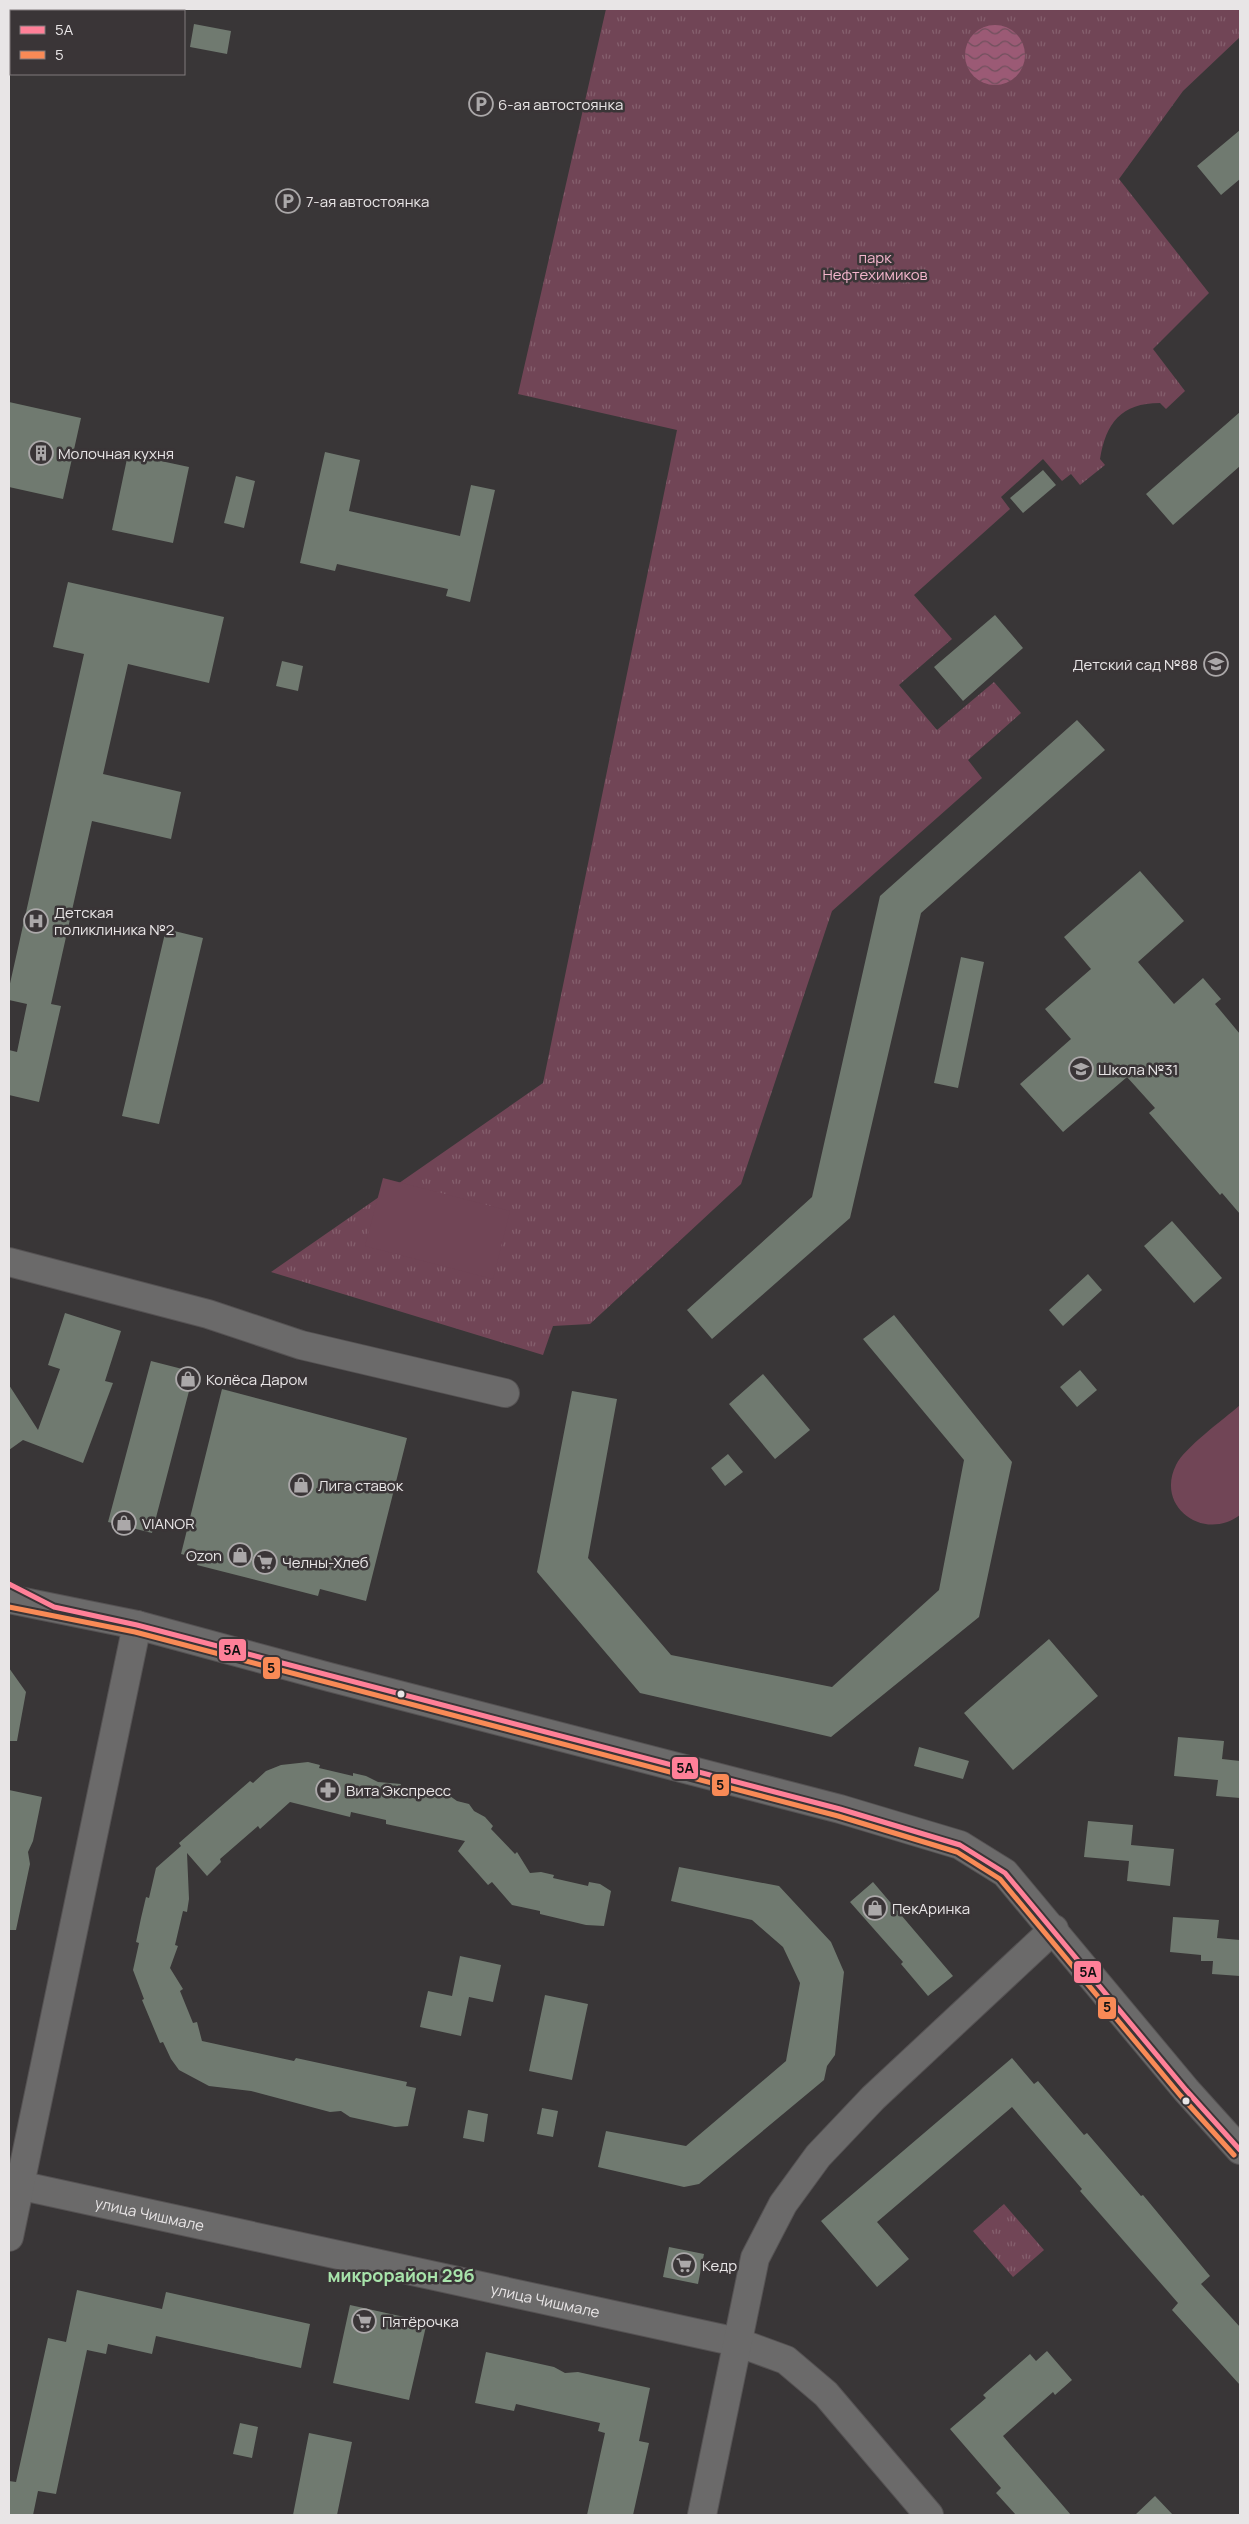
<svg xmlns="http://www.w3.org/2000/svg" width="1249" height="2524" font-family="Manrope,sans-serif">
	<defs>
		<pattern id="grass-tufts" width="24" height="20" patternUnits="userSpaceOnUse" patternTransform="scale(1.25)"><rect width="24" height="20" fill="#714556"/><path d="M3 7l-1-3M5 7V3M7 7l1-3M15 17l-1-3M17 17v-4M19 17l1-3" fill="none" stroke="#85606e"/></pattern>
		<pattern id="water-waves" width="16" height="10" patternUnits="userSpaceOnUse" patternTransform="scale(1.25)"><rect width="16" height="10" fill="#9b5a75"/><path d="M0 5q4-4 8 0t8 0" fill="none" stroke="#70505d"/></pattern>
	</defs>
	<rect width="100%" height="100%" fill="#393637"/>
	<!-- grass -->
	<path fill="url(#grass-tufts)" d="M 606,9 L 1240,9 L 1240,37 L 1183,91 L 1119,179 L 1209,293 L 1153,349 L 1185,391 L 1166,409 L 1160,403 C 1121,403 1106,423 1100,459 L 1105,465 L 1080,485 L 1071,474 L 1062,481 L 1043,459 L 1001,497 L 1010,509 L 914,595 L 952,639 L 899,685 L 937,730 L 994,682 L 1021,713 L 968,760 L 982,778 L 832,911 L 741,1184 L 590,1324 L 553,1326 L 543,1355 L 271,1272 L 543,1083 L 677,430 L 518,394 Z
		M 1004,2204 L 1044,2250 L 1013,2277 L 973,2231 Z"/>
	<!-- pitch -->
	<path fill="#714556" d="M 383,1178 L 510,1211 L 493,1279 L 365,1246 Z
		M 1240,1405 L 1240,1515 C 1204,1542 1155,1507 1176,1465 C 1185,1447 1223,1420 1240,1405 Z"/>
	<!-- water -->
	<path fill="url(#water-waves)" d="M965 55a30 30 0 1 1 60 0a30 30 0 1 1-60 0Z"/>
	<!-- building -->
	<path fill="#707a70" d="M 194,24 L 231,31 L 227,54 L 190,47 Z
		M 1240,130 L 1240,179 L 1221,195 L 1197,166 Z
		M 9,402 L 81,418 L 63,499 L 9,487 Z
		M 1240,412 L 1240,466 L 1173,525 L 1146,494 Z
		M 325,452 L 360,460 L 349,511 L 460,536 L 471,485 L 495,490 L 470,602 L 446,596 L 448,589 L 337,564 L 335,571 L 300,563 Z
		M 128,454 L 189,467 L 173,543 L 112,530 Z
		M 1043,470 L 1056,485 L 1023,513 L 1010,498 Z
		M 236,476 L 255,481 L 244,528 L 224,523 Z
		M 68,582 L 224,617 L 209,683 L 128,664 L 103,774 L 181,792 L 171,839 L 92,821 L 51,1004 L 61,1006 L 39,1102 L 9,1095 L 9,1050 L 17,1052 L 27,1004 L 9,1000 L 9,988 L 84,654 L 53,647 Z
		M 995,615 L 1023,648 L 963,701 L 934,667 Z
		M 282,661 L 303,666 L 298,691 L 276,686 Z
		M 1077,720 L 1105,750 L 921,913 L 850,1218 L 712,1339 L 687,1310 L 812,1197 L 880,896 Z
		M 1140,871 L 1184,921 L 1138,962 L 1174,1004 L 1203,978 L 1221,999 L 1215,1004 L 1240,1034 L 1240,1214 L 1222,1193 L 1220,1195 L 1149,1113 L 1155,1108 L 1127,1077 L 1063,1132 L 1020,1084 L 1071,1039 L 1045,1009 L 1091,969 L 1064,937 Z
		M 166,929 L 203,938 L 159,1124 L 122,1116 Z
		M 961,957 L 984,962 L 958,1088 L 934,1083 Z
		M 1172,1221 L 1222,1278 L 1194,1303 L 1144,1246 Z
		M 1088,1274 L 1102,1290 L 1063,1326 L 1049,1310 Z
		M 65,1313 L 121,1331 L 105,1381 L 113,1383 L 83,1463 L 23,1440 L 9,1450 L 9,1385 L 38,1430 L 60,1369 L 48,1365 Z
		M 894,1315 L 1012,1462 L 979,1617 L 831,1737 L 640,1693 L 537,1572 L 572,1391 L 617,1399 L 588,1558 L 671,1655 L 832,1687 L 939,1590 L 964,1460 L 863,1339 Z
		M 151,1361 L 194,1372 L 152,1533 L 108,1522 Z
		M 1080,1370 L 1097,1390 L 1077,1407 L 1060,1387 Z
		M 763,1374 L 810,1430 L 775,1459 L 729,1404 Z
		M 222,1389 L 407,1438 L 366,1601 L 320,1589 L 318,1596 L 197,1565 L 199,1558 L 181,1554 Z
		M 728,1454 L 743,1472 L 725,1486 L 711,1468 Z
		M 1049,1639 L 1098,1696 L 1013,1770 L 964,1713 Z
		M 9,1668 L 26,1692 L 17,1741 L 9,1741 Z
		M 1178,1737 L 1224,1741 L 1222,1759 L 1240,1761 L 1240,1798 L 1216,1796 L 1218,1780 L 1174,1776 Z
		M 919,1747 L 969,1761 L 963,1779 L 914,1766 Z
		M 308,1762 L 320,1765 L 319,1768 L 353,1776 L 353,1773 L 366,1776 L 378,1782 L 401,1784 L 400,1787 L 434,1795 L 435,1791 L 447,1794 L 457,1801 L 469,1804 L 474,1811 L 485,1817 L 493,1826 L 491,1829 L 515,1854 L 517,1852 L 530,1873 L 541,1872 L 554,1875 L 553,1878 L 588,1886 L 589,1882 L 600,1884 L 611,1891 L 604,1926 L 586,1925 L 540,1914 L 540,1911 L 512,1905 L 492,1882 L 488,1885 L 458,1851 L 465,1841 L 386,1824 L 386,1820 L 351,1812 L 350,1817 L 290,1802 L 260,1829 L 258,1826 L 220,1859 L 221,1862 L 207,1876 L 187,1853 L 189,1899 L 187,1912 L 183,1911 L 175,1945 L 178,1946 L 170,1968 L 183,1989 L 180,1991 L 193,2023 L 197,2022 L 202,2041 L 294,2061 L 296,2058 L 407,2082 L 406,2086 L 416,2088 L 408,2126 L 395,2127 L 350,2117 L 341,2111 L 330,2112 L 251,2091 L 209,2086 L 179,2070 L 171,2059 L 163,2042 L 160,2043 L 142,2000 L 144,1999 L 133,1970 L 139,1943 L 136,1942 L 141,1918 L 146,1897 L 149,1898 L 156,1868 L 181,1846 L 179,1843 L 250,1781 L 253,1783 L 266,1771 L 281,1765 Z
		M 9,1790 L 42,1797 L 33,1841 L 28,1852 L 30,1864 L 16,1930 L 9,1930 Z
		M 1088,1821 L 1133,1825 L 1131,1845 L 1174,1849 L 1170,1886 L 1127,1881 L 1129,1861 L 1084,1857 Z
		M 679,1867 L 779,1886 L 831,1942 L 844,1972 L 835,2055 L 827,2066 L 824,2080 L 699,2184 L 684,2187 L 598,2167 L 606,2131 L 686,2146 L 786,2061 L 800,1983 L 783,1947 L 752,1920 L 671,1901 Z
		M 873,1882 L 953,1976 L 928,1996 L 901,1964 L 903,1962 L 850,1902 Z
		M 1173,1917 L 1219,1920 L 1217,1938 L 1240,1940 L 1240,1976 L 1212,1974 L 1213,1961 L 1201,1961 L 1201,1955 L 1170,1952 Z
		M 460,1956 L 501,1965 L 493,2002 L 469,1997 L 461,2036 L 420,2027 L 428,1991 L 452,1996 Z
		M 545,1995 L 588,2004 L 572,2080 L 529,2071 Z
		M 1012,2058 L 1034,2084 L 1038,2081 L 1084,2135 L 1087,2133 L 1141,2196 L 1143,2195 L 1210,2276 L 1201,2284 L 1240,2327 L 1240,2385 L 1172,2310 L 1178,2303 L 1080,2191 L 1082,2189 L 1012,2107 L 877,2222 L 909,2259 L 877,2287 L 821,2221 Z
		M 542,2108 L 558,2111 L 553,2137 L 537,2134 Z
		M 468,2110 L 488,2114 L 484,2142 L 463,2138 Z
		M 669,2247 L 704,2254 L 698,2284 L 663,2277 Z
		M 77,2290 L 162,2309 L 166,2292 L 310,2324 L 301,2368 L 156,2336 L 152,2354 L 108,2344 L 106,2354 L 87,2350 L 56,2494 L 38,2491 L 33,2515 L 9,2515 L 9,2481 L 16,2482 L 48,2338 L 66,2342 Z
		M 350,2305 L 427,2322 L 409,2400 L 333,2383 Z
		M 1047,2351 L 1072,2380 L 1055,2395 L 1053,2392 L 1003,2436 L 1071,2515 L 1016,2515 L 996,2493 L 1001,2488 L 950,2429 L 986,2398 L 983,2395 L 1030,2354 L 1036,2361 Z
		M 486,2352 L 554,2367 L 565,2373 L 578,2372 L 650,2388 L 639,2441 L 649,2443 L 633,2515 L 587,2515 L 605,2433 L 598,2431 L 600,2423 L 516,2404 L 514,2411 L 475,2403 Z
		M 240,2423 L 258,2427 L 252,2458 L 233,2454 Z
		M 309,2433 L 352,2442 L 337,2515 L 293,2515 Z
		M 1155,2496 L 1173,2515 L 1135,2515 Z"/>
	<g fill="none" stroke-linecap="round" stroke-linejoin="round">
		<!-- minor casing -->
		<g stroke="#555253" stroke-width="30">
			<g id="minor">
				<path d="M 9,1262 L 208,1314 L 301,1345 L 505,1393"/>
				<path d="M 9,1599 L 137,1625 L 329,1677 L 840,1809 L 960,1845 L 1005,1873 L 1186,2090 L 1240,2150"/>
				<path id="s1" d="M 9,2183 L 737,2342 L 786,2360 L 826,2394 L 929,2515"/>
				<path d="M 9,2237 L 137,1625"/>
				<path d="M 702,2515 L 755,2258 L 783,2204 L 818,2156 L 873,2098 L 1054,1929"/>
			</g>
		</g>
		<!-- minor -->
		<use href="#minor" stroke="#6b6a6a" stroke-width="28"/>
		<!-- bus-1 casing -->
		<g stroke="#3a3537" stroke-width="9">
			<path id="bus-1" d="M 9,1584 L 54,1607 L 137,1625 L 840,1809 L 960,1845 L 1005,1873 L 1186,2090 L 1240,2150"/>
		</g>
		<!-- bus-2 casing -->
		<g stroke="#3a3537" stroke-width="9">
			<path id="bus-2" d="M 9,1607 L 135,1632 L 838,1816 L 957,1852 L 1000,1879 L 1180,2095 L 1234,2155"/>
		</g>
		<!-- bus-1 -->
		<use href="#bus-1" stroke="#ff8098" stroke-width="5"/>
		<!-- bus-2 -->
		<use href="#bus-2" stroke="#f98a56" stroke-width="5"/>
	</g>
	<!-- icons -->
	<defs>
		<g id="parking-ring" transform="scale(1.25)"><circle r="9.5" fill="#3a3537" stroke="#aba8a9" stroke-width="1.5"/><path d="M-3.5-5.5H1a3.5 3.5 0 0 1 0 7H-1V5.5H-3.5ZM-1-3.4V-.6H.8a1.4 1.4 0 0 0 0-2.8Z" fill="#aba8a9"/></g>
		<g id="building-ring" transform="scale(1.25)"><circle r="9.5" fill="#3a3537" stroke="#aba8a9" stroke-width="1.5"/><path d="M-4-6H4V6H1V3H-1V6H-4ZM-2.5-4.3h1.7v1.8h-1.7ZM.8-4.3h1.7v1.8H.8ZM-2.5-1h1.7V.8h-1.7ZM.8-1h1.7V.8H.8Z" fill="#aba8a9"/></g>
		<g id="school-ring" transform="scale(1.25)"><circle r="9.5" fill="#3a3537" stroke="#aba8a9" stroke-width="1.5"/><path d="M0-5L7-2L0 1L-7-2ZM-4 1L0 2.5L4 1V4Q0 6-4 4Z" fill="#aba8a9"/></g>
		<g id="hospital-ring" transform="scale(1.25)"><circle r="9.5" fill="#3a3537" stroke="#aba8a9" stroke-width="1.5"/><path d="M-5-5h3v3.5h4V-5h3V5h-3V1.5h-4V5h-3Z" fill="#aba8a9"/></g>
		<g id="shop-ring" transform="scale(1.25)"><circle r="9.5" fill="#3a3537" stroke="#aba8a9" stroke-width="1.5"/><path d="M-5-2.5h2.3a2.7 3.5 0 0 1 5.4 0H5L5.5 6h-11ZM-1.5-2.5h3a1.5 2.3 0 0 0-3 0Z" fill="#aba8a9"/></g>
		<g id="supermarket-ring" transform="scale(1.25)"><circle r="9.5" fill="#3a3537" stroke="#aba8a9" stroke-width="1.5"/><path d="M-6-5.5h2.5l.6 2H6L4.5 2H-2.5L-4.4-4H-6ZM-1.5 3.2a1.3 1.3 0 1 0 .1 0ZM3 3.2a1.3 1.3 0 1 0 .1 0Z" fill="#aba8a9"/></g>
		<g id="pharmacy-ring" transform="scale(1.25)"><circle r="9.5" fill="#3a3537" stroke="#aba8a9" stroke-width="1.5"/><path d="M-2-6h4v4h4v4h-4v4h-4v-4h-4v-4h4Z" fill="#aba8a9"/></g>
	</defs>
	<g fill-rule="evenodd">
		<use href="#parking-ring" x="481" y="104"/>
		<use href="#parking-ring" x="288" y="201"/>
		<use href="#building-ring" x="41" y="453"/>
		<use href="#school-ring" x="1216" y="664"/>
		<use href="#hospital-ring" x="36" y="921"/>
		<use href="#school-ring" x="1081" y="1069"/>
		<use href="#shop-ring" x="188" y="1379"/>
		<use href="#shop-ring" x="301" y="1485"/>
		<use href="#shop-ring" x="124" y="1523"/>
		<use href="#shop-ring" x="240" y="1555"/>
		<use href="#supermarket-ring" x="265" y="1562"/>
		<use href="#pharmacy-ring" x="328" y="1790"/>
		<use href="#shop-ring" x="875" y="1908"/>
		<use href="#supermarket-ring" x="684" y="2265"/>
		<use href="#supermarket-ring" x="364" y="2321"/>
	</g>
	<!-- markers -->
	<g fill="#e8e5e6" stroke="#3a3537" stroke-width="2">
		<circle cx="401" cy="1694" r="4.5"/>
		<circle cx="1186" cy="2101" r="4.5"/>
	</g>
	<g text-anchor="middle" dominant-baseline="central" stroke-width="5" stroke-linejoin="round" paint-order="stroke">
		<!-- poi labels -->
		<g font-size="15" fill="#e8e5e6" stroke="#3a3537" text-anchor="start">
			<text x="498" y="104">6-ая автостоянка</text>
			<text x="306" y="201">7-ая автостоянка</text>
			<text x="58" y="453">Молочная кухня</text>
			<text x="1198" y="664" text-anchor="end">Детский сад №88</text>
			<text x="54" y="912">Детская<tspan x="54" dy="17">поликлиника №2</tspan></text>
			<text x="1098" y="1069">Школа №31</text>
			<text x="206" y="1379">Колёса Даром</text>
			<text x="318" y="1485">Лига ставок</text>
			<text x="142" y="1523">VIANOR</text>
			<text x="222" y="1555" text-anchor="end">Ozon</text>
			<text x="282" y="1562">Челны-Хлеб</text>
			<text x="346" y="1790">Вита Экспресс</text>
			<text x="892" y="1908">ПекАринка</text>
			<text x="702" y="2265">Кедр</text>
			<text x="382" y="2321">Пятёрочка</text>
		</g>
		<!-- park labels -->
		<g font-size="15" fill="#f4b6cd" stroke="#3a3537">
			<text x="875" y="257">парк<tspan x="875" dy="17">Нефтехимиков</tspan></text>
		</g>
		<!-- street labels -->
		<g font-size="15" fill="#e8e5e6" stroke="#3a3537">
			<text stroke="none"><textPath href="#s1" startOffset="144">улица Чишмале</textPath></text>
			<text stroke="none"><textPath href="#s1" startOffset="549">улица Чишмале</textPath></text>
		</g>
		<!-- quarter labels -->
		<g font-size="18" font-weight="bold" fill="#a8e4ab" stroke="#3a3537">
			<text x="401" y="2275">микрорайон 29б</text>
		</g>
	</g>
	<g stroke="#3a3537" stroke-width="2">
		<rect x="218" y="1638" width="29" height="24" rx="5" fill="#ff8098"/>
		<rect x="262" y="1656" width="19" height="24" rx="5" fill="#f98a56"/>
		<rect x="671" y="1756" width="28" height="24" rx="5" fill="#ff8098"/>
		<rect x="711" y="1773" width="19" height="24" rx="5" fill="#f98a56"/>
		<rect x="1073" y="1960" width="29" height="24" rx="5" fill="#ff8098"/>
		<rect x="1097" y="1996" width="20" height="24" rx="5" fill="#f98a56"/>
	</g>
	<g font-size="14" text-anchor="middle" font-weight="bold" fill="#111">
		<text x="232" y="1655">5А</text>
		<text x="271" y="1673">5</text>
		<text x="685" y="1773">5А</text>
		<text x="720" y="1790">5</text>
		<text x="1088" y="1977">5А</text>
		<text x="1107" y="2012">5</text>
	</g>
	<!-- border -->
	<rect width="1249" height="2524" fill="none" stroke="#e8e5e6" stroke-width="20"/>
	<!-- legend -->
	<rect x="10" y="10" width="175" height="65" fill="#3a3537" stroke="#807b7d"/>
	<rect x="20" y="26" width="25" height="8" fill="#ff8098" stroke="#807b7d"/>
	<text x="55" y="35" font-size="15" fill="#e8e5e6">5А</text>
	<rect x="20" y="51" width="25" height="8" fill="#f98a56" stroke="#807b7d"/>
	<text x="55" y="60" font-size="15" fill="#e8e5e6">5</text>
</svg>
